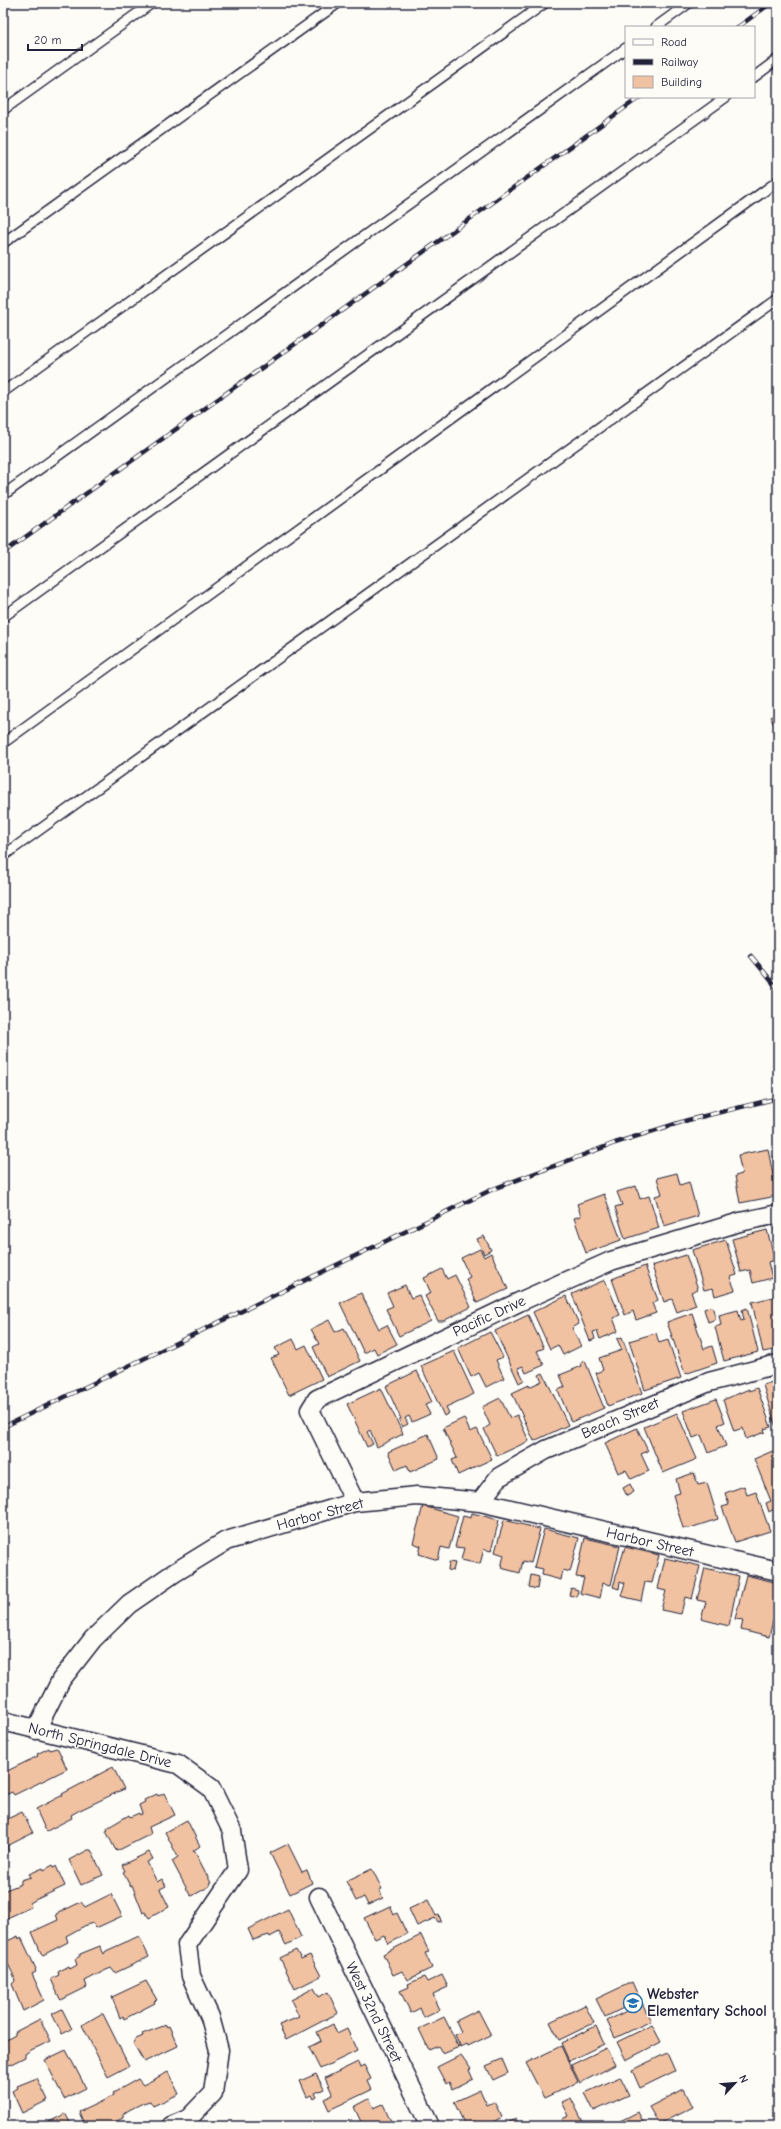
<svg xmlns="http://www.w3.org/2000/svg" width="781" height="2129" font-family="'Comic Neue',sans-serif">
	<rect width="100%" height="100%" fill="#fdfcf7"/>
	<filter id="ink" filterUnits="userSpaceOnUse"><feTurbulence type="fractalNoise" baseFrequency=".025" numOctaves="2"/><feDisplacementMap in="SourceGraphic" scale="8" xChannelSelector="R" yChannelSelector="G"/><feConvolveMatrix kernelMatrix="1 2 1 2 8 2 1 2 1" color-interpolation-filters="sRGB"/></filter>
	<g filter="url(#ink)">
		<!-- building -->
		<path fill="#f1c2a1" stroke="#22223b" d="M 778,713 L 778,732 L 770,717 Z
			M 768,1149 L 777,1196 L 740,1203 L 735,1176 L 742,1174 L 738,1155 Z
			M 774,1156 L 778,1156 L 778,1181 Z
			M 677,1173 L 680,1185 L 689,1182 L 698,1216 L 664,1226 L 655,1196 L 662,1194 L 657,1178 Z
			M 636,1186 L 640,1199 L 649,1196 L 659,1228 L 625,1239 L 615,1207 L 622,1205 L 617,1192 Z
			M 604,1194 L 621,1240 L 586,1253 L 574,1218 L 581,1216 L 577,1204 Z
			M 778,1227 L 778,1245 L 774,1228 Z
			M 767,1230 L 775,1260 L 768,1262 L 772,1278 L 753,1283 L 750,1270 L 741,1272 L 732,1239 Z
			M 484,1236 L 491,1250 L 484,1254 L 477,1239 Z
			M 726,1240 L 737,1275 L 730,1277 L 735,1290 L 715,1296 L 713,1288 L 704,1290 L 692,1250 Z
			M 480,1249 L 484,1257 L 491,1253 L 508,1289 L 477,1303 L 466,1279 L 470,1277 L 461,1258 Z
			M 686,1255 L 698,1289 L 691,1292 L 696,1305 L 677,1312 L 672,1299 L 664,1302 L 652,1266 Z
			M 645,1266 L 658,1300 L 652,1303 L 656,1313 L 636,1320 L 633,1311 L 625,1315 L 612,1279 Z
			M 442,1269 L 447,1279 L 455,1275 L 471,1307 L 443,1321 L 438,1321 L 425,1296 L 431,1293 L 424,1278 Z
			M 605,1280 L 620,1315 L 613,1318 L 618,1331 L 600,1339 L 597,1331 L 593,1332 L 595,1339 L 590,1341 L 572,1294 Z
			M 405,1285 L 411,1298 L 419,1295 L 431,1321 L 399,1336 L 386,1309 L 393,1306 L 387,1293 Z
			M 361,1293 L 379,1329 L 387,1325 L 397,1344 L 377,1354 L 374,1348 L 364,1353 L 340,1303 Z
			M 566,1296 L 579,1324 L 572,1328 L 581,1346 L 563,1355 L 558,1345 L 550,1349 L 533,1312 Z
			M 778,1296 L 778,1349 L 763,1352 L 752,1302 Z
			M 712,1306 L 716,1319 L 708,1322 L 704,1309 Z
			M 747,1308 L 758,1352 L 724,1361 L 715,1327 L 721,1325 L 719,1315 L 738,1310 L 741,1321 L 744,1320 L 742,1310 Z
			M 692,1313 L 704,1349 L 712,1346 L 717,1363 L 685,1374 L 667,1322 Z
			M 528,1315 L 544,1348 L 537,1351 L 544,1365 L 526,1373 L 523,1366 L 518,1368 L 524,1380 L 519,1383 L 495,1331 Z
			M 329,1320 L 335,1332 L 344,1328 L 360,1361 L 327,1377 L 313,1347 L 319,1344 L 311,1329 Z
			M 490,1332 L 503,1357 L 496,1360 L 504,1378 L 486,1387 L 479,1373 L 471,1377 L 458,1348 Z
			M 656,1333 L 659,1343 L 668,1340 L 681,1378 L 645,1390 L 629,1341 Z
			M 622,1337 L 642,1393 L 608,1406 L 596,1373 L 603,1370 L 599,1358 L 622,1350 L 617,1339 Z
			M 293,1339 L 298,1349 L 306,1345 L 322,1379 L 289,1395 L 271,1358 L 279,1355 L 275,1348 Z
			M 454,1351 L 474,1394 L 446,1407 L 449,1413 L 444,1416 L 421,1366 Z
			M 585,1361 L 604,1408 L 571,1422 L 558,1390 L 565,1387 L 560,1375 L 582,1366 L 581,1363 Z
			M 417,1371 L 432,1402 L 425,1405 L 430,1414 L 412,1422 L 409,1416 L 405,1418 L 408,1424 L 402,1427 L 399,1420 L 401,1419 L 386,1386 Z
			M 543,1373 L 568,1425 L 534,1441 L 512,1393 L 529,1385 L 529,1387 L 542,1381 L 539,1375 Z
			M 778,1380 L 778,1434 L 763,1385 Z
			M 381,1388 L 403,1434 L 377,1447 L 370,1430 L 367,1432 L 373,1444 L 367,1447 L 347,1404 Z
			M 757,1388 L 771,1427 L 764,1429 L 765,1432 L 746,1439 L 743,1428 L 734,1431 L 723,1400 L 749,1389 L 749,1391 Z
			M 500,1398 L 510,1418 L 517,1415 L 529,1441 L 497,1456 L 484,1429 L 490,1425 L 482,1407 Z
			M 716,1399 L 725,1422 L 718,1425 L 726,1446 L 708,1453 L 701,1435 L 693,1438 L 683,1411 Z
			M 677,1413 L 697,1459 L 663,1473 L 644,1427 Z
			M 464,1418 L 470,1432 L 477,1429 L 492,1459 L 458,1475 L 452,1460 L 457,1458 L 443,1428 Z
			M 637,1428 L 648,1451 L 641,1454 L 649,1471 L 631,1479 L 626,1470 L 618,1473 L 605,1443 Z
			M 428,1434 L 439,1459 L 410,1472 L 407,1465 L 396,1470 L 388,1452 Z
			M 775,1450 L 778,1458 L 777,1516 L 774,1509 L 769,1512 L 766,1503 L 771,1501 L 754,1459 Z
			M 694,1473 L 698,1485 L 707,1483 L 718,1519 L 690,1528 L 683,1528 L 673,1495 L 680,1493 L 676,1479 Z
			M 630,1484 L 634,1492 L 627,1496 L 623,1488 Z
			M 744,1486 L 747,1495 L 756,1492 L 770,1531 L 735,1542 L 722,1507 L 729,1505 L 725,1493 Z
			M 423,1506 L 458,1516 L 449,1549 L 441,1547 L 438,1560 L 419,1554 L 421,1546 L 413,1543 Z
			M 472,1513 L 499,1520 L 491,1551 L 484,1549 L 480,1564 L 461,1560 L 464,1548 L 455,1547 L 463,1516 L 471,1518 Z
			M 504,1520 L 540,1529 L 531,1563 L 523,1561 L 520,1573 L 501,1568 L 504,1555 L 495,1552 Z
			M 544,1529 L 579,1538 L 570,1572 L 563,1570 L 561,1580 L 542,1575 L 543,1569 L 534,1567 Z
			M 585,1538 L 620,1546 L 611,1585 L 603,1583 L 600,1598 L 580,1593 L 584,1578 L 576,1577 Z
			M 625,1547 L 659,1555 L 652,1583 L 645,1582 L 641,1601 L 621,1596 L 625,1583 L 620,1581 L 619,1589 L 613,1587 Z
			M 665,1558 L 700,1566 L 692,1599 L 685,1597 L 681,1614 L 661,1610 L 666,1591 L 658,1589 Z
			M 449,1562 L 455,1563 L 453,1571 L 448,1570 Z
			M 705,1568 L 739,1576 L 729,1626 L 701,1619 L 706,1602 L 697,1600 Z
			M 531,1575 L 539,1577 L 537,1589 L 529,1587 Z
			M 746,1575 L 778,1583 L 778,1600 L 769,1637 L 741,1630 L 743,1620 L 735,1619 Z
			M 571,1588 L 578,1590 L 577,1597 L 569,1595 Z
			M 49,1748 L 50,1750 L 56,1748 L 58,1749 L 67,1769 L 14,1795 L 12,1792 L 3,1796 L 3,1773 L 38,1756 L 37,1754 Z
			M 113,1767 L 124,1789 L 78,1811 L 71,1815 L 72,1818 L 66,1821 L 47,1831 L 45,1829 L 36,1809 L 61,1796 L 63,1796 L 62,1794 Z
			M 164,1793 L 175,1815 L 149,1827 L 151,1834 L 117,1851 L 115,1849 L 106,1831 L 108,1830 L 107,1828 L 129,1815 L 130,1817 L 139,1813 L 140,1815 L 142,1814 L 139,1805 L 145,1802 L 144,1800 L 157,1794 L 158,1796 Z
			M 22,1812 L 33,1833 L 7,1846 L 9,1852 L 3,1855 L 3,1821 Z
			M 187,1820 L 200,1846 L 193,1851 L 195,1852 L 211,1883 L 209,1884 L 210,1886 L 192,1896 L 190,1895 L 172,1861 L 178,1857 L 165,1832 Z
			M 288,1844 L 302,1872 L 307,1870 L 312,1883 L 290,1894 L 270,1853 Z
			M 88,1850 L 91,1850 L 103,1875 L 81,1885 L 69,1860 Z
			M 149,1852 L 153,1859 L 147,1862 L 157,1882 L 162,1879 L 166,1886 L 160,1889 L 169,1907 L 149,1918 L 145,1912 L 143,1913 L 132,1885 L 130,1886 L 123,1872 L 125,1871 L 122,1865 Z
			M 53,1865 L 54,1867 L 56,1866 L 65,1886 L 35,1900 L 30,1903 L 31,1907 L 5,1919 L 8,1924 L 3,1928 L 3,1891 L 21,1884 L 21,1880 L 31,1877 L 29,1874 L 43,1868 L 44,1870 Z
			M 372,1869 L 382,1889 L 379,1890 L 383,1898 L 368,1905 L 364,1897 L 356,1901 L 346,1881 Z
			M 111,1894 L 122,1916 L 96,1928 L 93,1923 L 86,1925 L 66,1936 L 68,1942 L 43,1955 L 41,1953 L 32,1932 L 58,1920 L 56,1914 L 81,1902 L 85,1907 Z
			M 428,1900 L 436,1916 L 439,1915 L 441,1921 L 438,1922 L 435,1918 L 417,1926 L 409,1909 Z
			M 390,1906 L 394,1915 L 397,1913 L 407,1934 L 388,1944 L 384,1935 L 375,1939 L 364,1918 Z
			M 288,1909 L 301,1937 L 286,1945 L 279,1932 L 270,1937 L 269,1935 L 253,1940 L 248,1929 Z
			M 421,1935 L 429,1952 L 425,1953 L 432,1968 L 407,1980 L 402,1971 L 393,1975 L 383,1954 Z
			M 18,1936 L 19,1939 L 21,1937 L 36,1969 L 35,1970 L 36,1972 L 32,1974 L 44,2000 L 23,2011 L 12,1984 L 15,1981 L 14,1976 L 3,1954 L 3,1943 Z
			M 139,1936 L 149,1957 L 115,1973 L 111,1968 L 104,1971 L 85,1981 L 87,1987 L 61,2000 L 60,1999 L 51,1979 L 59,1975 L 58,1972 L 69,1966 L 70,1969 L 77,1965 L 75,1959 L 80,1956 L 80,1954 L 100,1946 L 104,1954 L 106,1951 Z
			M 296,1950 L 301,1959 L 310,1955 L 321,1976 L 295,1989 L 280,1958 Z
			M 442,1975 L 448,1987 L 433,1994 L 440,2010 L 424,2018 L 420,2008 L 411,2013 L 400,1991 L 409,1987 L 408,1984 L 424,1977 L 427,1982 Z
			M 146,1981 L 157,2000 L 154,2001 L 155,2003 L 124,2019 L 123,2016 L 120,2018 L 112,1997 Z
			M 632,1982 L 640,2000 L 605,2017 L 596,1999 Z
			M 314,1988 L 319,1997 L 328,1992 L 338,2013 L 286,2040 L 279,2025 L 299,2017 L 291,2000 Z
			M 642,2003 L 651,2021 L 615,2038 L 607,2021 Z
			M 585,2005 L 594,2023 L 559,2040 L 550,2022 Z
			M 62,2009 L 72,2029 L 62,2034 L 52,2014 Z
			M 478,2010 L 491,2035 L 468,2046 L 467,2044 L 461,2047 L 455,2035 L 461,2032 L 456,2021 Z
			M 101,2014 L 103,2014 L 129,2066 L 108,2077 L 82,2025 Z
			M 444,2017 L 459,2047 L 443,2054 L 438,2046 L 429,2050 L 419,2029 Z
			M 40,2019 L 51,2041 L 31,2050 L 25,2054 L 25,2057 L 3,2068 L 3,2042 L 15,2035 L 15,2032 Z
			M 333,2024 L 337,2034 L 347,2029 L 357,2051 L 320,2069 L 309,2047 L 321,2041 L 317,2032 Z
			M 166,2025 L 167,2027 L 169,2026 L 178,2046 L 144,2062 L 133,2043 L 135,2042 L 134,2040 L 143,2036 L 142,2034 Z
			M 652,2025 L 661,2042 L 626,2060 L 617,2042 Z
			M 596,2026 L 604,2044 L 569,2061 L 561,2043 Z
			M 561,2046 L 578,2082 L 544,2098 L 526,2063 Z
			M 606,2048 L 615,2065 L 580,2083 L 571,2065 Z
			M 66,2050 L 86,2088 L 64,2099 L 45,2060 Z
			M 667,2053 L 675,2071 L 640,2088 L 632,2070 Z
			M 461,2055 L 471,2069 L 469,2070 L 473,2079 L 452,2089 L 449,2082 L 446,2084 L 437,2067 Z
			M 502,2059 L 508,2073 L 493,2080 L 486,2066 Z
			M 358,2062 L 360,2067 L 364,2065 L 371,2079 L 367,2081 L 371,2090 L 329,2110 L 324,2099 L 333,2095 L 325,2078 Z
			M 168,2072 L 179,2094 L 153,2106 L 150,2101 L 143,2103 L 129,2110 L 123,2114 L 123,2118 L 109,2125 L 85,2126 L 79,2112 L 109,2098 L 114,2095 L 113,2093 L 138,2079 L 143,2085 Z
			M 316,2074 L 324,2089 L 315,2093 L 317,2097 L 314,2099 L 312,2095 L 307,2097 L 300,2081 Z
			M 620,2077 L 629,2095 L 594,2111 L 585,2093 Z
			M 37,2078 L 48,2100 L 22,2113 L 12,2091 L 18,2088 L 17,2086 Z
			M 684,2089 L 693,2107 L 659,2124 L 649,2107 Z
			M 480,2090 L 487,2105 L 494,2102 L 502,2117 L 486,2126 L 477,2126 L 475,2121 L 465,2125 L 454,2102 Z
			M 571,2098 L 585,2126 L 574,2126 L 572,2123 L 566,2126 L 562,2119 L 569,2116 L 562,2102 Z
			M 369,2099 L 374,2108 L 383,2104 L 393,2125 L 363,2126 L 354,2107 Z
			M 638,2112 L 645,2126 L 610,2126 Z
			M 65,2113 L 72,2126 L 41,2126 L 61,2116 Z
			M 516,2119 L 519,2126 L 501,2126 Z"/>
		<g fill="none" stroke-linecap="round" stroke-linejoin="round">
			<!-- lane casing -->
			<g stroke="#22223b" stroke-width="12">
				<path id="lane" d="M 656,27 L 689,3
					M 754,77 L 778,59
					M 3,110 L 152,3
					M 3,243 L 338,3
					M 3,392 L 545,3
					M 3,495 L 626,48
					M 3,617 L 726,97
					M 3,743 L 778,181
					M 3,856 L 778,299"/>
			</g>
			<!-- street casing -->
			<g stroke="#22223b" stroke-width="21">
				<path id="street" d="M 355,1502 L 310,1410 L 317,1399 L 519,1302 L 611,1261 L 740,1222 L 778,1214
					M 480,1502 L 499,1477 L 546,1450 L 709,1382 L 778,1364
					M 3,1721 L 178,1764 L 211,1788 L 232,1831 L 238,1870 L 187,1945 L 191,1976 L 210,2017 L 219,2050 L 213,2093 L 188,2119 L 171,2126
					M 36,1730 L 61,1680 L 93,1639 L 129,1604 L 174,1573 L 226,1541 L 355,1502 L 417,1496 L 480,1502 L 778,1571
					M 319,1897 L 430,2126"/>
			</g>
			<!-- lane -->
			<use href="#lane" stroke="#fdfcf7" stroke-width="9"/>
			<!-- street -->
			<use href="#street" stroke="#fdfcf7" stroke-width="18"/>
			<!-- rail casing -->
			<g stroke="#22223b" stroke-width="4.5">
				<path id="rail" d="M 738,27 L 771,3
					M 3,553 L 640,97
					M 751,956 L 778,989
					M 3,1427 L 493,1189 L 615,1143 L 688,1120 L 778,1098"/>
			</g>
			<!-- rail -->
			<use href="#rail" stroke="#fdfcf7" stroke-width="3" stroke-dasharray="9" stroke-linecap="butt"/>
		</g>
	</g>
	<!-- icons -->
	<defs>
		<g id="school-ring" transform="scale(1)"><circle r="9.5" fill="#fdfcf7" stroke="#1f6fb2" stroke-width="1.5"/><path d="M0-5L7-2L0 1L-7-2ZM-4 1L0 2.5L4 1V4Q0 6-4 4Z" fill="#1f6fb2"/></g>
	</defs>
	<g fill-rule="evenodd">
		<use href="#school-ring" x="633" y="2003"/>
	</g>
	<g text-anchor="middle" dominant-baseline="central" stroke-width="3" stroke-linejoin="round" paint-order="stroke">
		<!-- street labels -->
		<g font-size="15" fill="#22223b" stroke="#fdfcf7">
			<text transform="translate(489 1316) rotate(-25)">Pacific Drive</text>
			<text transform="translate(620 1418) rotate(-23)">Beach Street</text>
			<text transform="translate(320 1514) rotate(-15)">Harbor Street</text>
			<text transform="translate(650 1542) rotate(13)">Harbor Street</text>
			<text transform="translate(100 1745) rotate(14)">North Springdale Drive</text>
			<text transform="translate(374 2012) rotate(64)">West 32nd Street</text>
		</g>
		<!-- poi labels -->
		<g font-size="15" font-weight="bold" fill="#22223b" stroke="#fdfcf7" text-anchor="start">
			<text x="647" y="1994">Webster<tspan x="647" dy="17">Elementary School</tspan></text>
		</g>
	</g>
	<!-- margin -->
	<rect width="781" height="2129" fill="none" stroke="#fdfcf7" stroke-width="16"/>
	<rect x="8" y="8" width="765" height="2113" fill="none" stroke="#22223b" stroke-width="1.5" filter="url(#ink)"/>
	<!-- legend -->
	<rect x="625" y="26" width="130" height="72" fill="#fdfcf7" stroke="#a5a5ac"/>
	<rect x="633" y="39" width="20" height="6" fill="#fdfcf7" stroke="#a5a5ac"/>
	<text x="661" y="46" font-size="12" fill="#22223b">Road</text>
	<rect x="633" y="59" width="20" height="6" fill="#22223b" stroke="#a5a5ac"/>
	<text x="661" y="66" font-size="12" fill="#22223b">Railway</text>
	<rect x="633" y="76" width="20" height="12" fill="#f1c2a1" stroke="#a5a5ac"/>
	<text x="661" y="86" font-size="12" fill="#22223b">Building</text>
	<!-- north arrow -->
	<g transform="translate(735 2083) rotate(64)" stroke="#fdfcf7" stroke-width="3" paint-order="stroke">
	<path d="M0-3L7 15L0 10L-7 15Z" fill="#22223b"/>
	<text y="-6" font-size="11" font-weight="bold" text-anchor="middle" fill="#22223b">N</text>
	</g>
	<!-- scale -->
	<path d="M28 44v6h54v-6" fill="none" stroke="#22223b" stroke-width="2"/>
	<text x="34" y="44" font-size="12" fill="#22223b" stroke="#fdfcf7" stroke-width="3" paint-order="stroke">20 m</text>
</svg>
